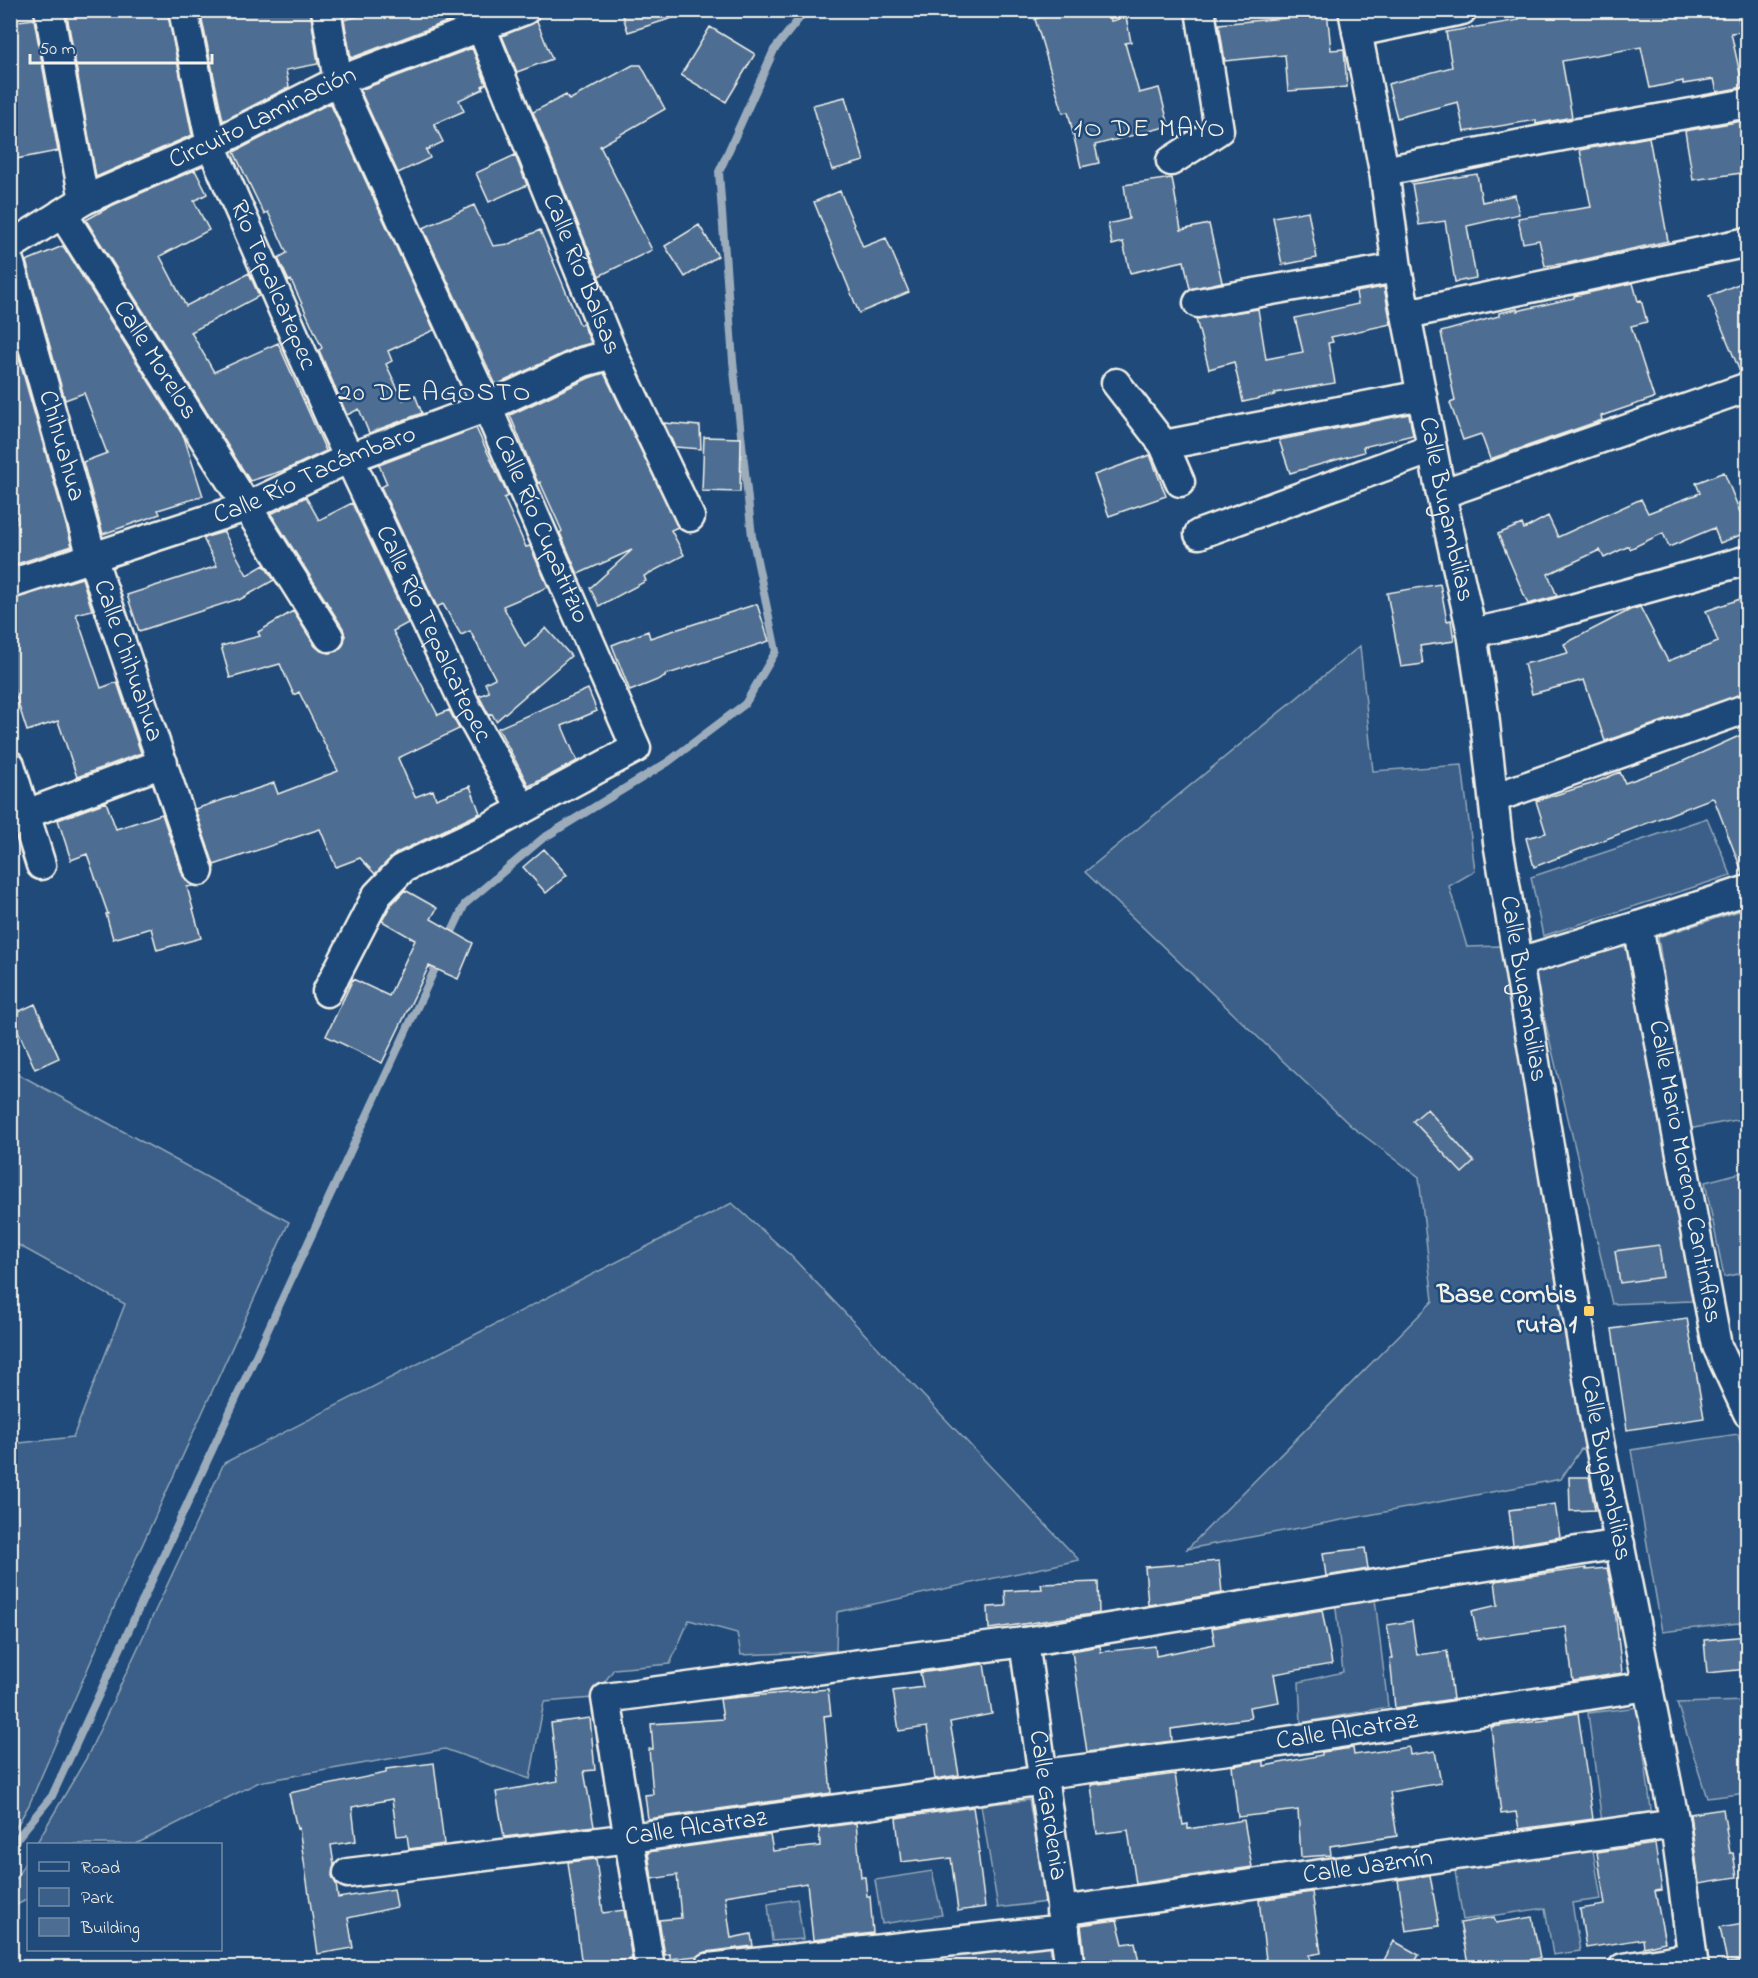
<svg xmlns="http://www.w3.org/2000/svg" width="1758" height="1978" font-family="'Indie Flower',sans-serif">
	<rect width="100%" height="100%" fill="#1f4a7a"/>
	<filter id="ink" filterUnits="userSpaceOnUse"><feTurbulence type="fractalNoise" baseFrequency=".0167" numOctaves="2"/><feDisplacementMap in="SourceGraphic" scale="12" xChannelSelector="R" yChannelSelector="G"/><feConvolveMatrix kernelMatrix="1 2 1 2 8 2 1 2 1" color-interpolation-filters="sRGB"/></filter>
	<g filter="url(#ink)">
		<!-- green -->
		<path fill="#3a5f88" stroke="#97a8b8" stroke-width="1.5" d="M 1360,646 L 1373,771 L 1462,765 L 1475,871 L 1449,886 L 1467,947 L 1501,946 L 1591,1450 L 1581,1449 L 1561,1479 L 1187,1549 L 1433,1301 L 1419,1177 L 1351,1126 L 1085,872 Z
			M 1707,818 L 1731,875 L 1543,936 L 1531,877 Z
			M 1742,910 L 1748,921 L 1747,1118 L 1688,1129 L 1658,937 Z
			M 1631,943 L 1692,1301 L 1612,1304 L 1533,970 Z
			M 11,1070 L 289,1222 L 119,1596 L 29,1805 L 15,1829 L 11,1833 L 11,1444 L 73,1437 L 125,1304 L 11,1241 Z
			M 1747,1171 L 1747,1272 L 1724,1277 L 1705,1182 Z
			M 732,1203 L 791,1256 L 1079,1560 L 837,1612 L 836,1651 L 741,1655 L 737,1633 L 689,1620 L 670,1664 L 614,1669 L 593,1698 L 544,1702 L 530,1779 L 445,1749 L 259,1782 L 136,1844 L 36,1844 L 87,1757 L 224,1463 Z
			M 1738,1434 L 1748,1473 L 1747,1622 L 1662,1632 L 1631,1450 Z
			M 1375,1599 L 1388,1707 L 1301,1723 L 1299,1682 L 1343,1672 L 1335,1600 Z
			M 1747,1701 L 1747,1793 L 1707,1798 L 1677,1703 Z
			M 1638,1707 L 1652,1817 L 1602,1823 L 1588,1713 Z
			M 1029,1800 L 1046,1902 L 998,1908 L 981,1805 Z
			M 1592,1844 L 1601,1899 L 1572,1903 L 1580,1951 L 1553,1955 L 1545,1908 L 1463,1920 L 1454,1865 Z
			M 28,1857 L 28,1899 L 11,1908 L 11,1888 Z
			M 932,1871 L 942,1915 L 882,1924 L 875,1880 Z
			M 797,1899 L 803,1939 L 772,1941 L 768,1904 Z
			M 1050,1944 L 1052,1967 L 934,1967 L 933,1955 Z"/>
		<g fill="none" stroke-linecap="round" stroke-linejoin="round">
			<!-- stream -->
			<path stroke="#9cacbb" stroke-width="8" d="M 449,938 L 465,904 L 542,839 L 668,762 L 745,704 L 776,651 L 752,536 L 733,361 L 719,172 L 774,50 L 806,10
				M 10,1847 L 52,1796 L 439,960"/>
		</g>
		<!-- building -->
		<path fill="#4d6e92" stroke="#f4f1e8" stroke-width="1.5" d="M 66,10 L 167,10 L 192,135 L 96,177 Z
			M 200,10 L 310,10 L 318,64 L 286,70 L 289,87 L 223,121 Z
			M 382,10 L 461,10 L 462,16 L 351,58 L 344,20 Z
			M 621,10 L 681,10 L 682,15 L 628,32 Z
			M 1064,10 L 1108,10 L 1111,21 L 1126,17 L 1131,42 L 1125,43 L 1139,93 L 1159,88 L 1169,126 L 1095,145 L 1099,163 L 1081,167 L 1068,112 L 1063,113 L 1035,19 Z
			M 1283,10 L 1327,10 L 1331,50 L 1344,49 L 1347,87 L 1288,91 L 1285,55 L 1225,61 L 1219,24 L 1284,18 Z
			M 1517,10 L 1737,10 L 1741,32 L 1731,33 L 1743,87 L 1717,92 L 1714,79 L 1683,84 L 1683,81 L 1650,88 L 1641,47 L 1562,61 L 1572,117 L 1536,124 L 1536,120 L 1464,132 L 1458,102 L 1397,118 L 1388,84 L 1452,67 L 1446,32 L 1519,20 Z
			M 34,19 L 58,151 L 16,159 L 10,126 L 10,22 Z
			M 537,21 L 552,59 L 517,72 L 502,36 Z
			M 710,27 L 755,54 L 726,102 L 681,75 Z
			M 472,48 L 486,84 L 482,86 L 483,89 L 459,100 L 464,111 L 434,124 L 443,142 L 426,150 L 430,158 L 398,173 L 360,90 Z
			M 633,65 L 641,65 L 665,109 L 600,146 L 652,250 L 599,276 L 533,112 L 566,95 L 569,100 Z
			M 845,97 L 864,161 L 832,170 L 813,105 Z
			M 330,103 L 434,330 L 388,351 L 392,361 L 386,364 L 403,400 L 415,395 L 422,413 L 369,433 L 359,409 L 347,415 L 319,350 L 322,348 L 291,280 L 289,281 L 278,258 L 287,253 L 268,212 L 264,214 L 234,152 Z
			M 1748,120 L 1748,172 L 1693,180 L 1685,131 Z
			M 1649,137 L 1668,241 L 1568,263 L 1545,266 L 1539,240 L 1523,243 L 1518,218 L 1591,207 L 1580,150 Z
			M 515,155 L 527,185 L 489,202 L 476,173 Z
			M 195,170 L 207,194 L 194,201 L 209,230 L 160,256 L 186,306 L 249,273 L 259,296 L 191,332 L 214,372 L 278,343 L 326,451 L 285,470 L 250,481 L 86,220 L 113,205 Z
			M 1477,174 L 1482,202 L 1515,195 L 1519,214 L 1467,226 L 1476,278 L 1455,282 L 1445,221 L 1419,225 L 1412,184 Z
			M 1172,178 L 1181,230 L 1209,224 L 1222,282 L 1190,289 L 1184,261 L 1130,273 L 1123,242 L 1112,245 L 1108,224 L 1129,219 L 1124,185 Z
			M 840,191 L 863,247 L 886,238 L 909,292 L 859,313 L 814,202 Z
			M 474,205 L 493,246 L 509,244 L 540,230 L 580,325 L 583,324 L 591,343 L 576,347 L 496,385 L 423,228 Z
			M 1308,211 L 1317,258 L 1282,265 L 1273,217 Z
			M 699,225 L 718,256 L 685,277 L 665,246 Z
			M 63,246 L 184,437 L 203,496 L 158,510 L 160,514 L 103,534 L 83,462 L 107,453 L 84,393 L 65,400 L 26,261 Z
			M 1748,280 L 1748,371 L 1740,372 L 1709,296 Z
			M 1633,283 L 1638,301 L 1641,300 L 1647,322 L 1631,326 L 1654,398 L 1601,416 L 1602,420 L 1490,459 L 1481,434 L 1463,440 L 1450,403 L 1455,401 L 1441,332 L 1499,316 L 1499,313 L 1517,309 L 1517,311 L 1574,298 L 1574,296 Z
			M 1384,287 L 1391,324 L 1331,337 L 1333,342 L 1328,343 L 1335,383 L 1275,393 L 1275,395 L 1243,402 L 1234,362 L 1209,369 L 1196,319 L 1258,309 L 1266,359 L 1303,352 L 1295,318 L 1358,304 L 1356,292 Z
			M 10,327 L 72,546 L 10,566 L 10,524 L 18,522 L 10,499 Z
			M 604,373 L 678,527 L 671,530 L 684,555 L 644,576 L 646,581 L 599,606 L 590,588 L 632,550 L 578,574 L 560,533 L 562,531 L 540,482 L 538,483 L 510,415 L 589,378 Z
			M 1409,414 L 1413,435 L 1363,447 L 1364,452 L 1290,473 L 1279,440 Z
			M 664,423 L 700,426 L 701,449 L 675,447 Z
			M 476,428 L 508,496 L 504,498 L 526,547 L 530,546 L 548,587 L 503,606 L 525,647 L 546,628 L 571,656 L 496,721 L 492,714 L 489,715 L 479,696 L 489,692 L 485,683 L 495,678 L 470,631 L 461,635 L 443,604 L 437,607 L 381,487 L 387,484 L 379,465 Z
			M 704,437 L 741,438 L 740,492 L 702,491 Z
			M 1150,455 L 1166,496 L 1109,516 L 1094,475 Z
			M 1724,472 L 1748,532 L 1720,543 L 1714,528 L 1669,547 L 1663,533 L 1630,549 L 1629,546 L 1604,558 L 1600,550 L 1548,574 L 1557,596 L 1528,604 L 1498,534 L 1522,524 L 1524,529 L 1548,516 L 1558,537 L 1641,499 L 1648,513 L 1700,493 L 1696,483 Z
			M 306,497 L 319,520 L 352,503 L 408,623 L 393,631 L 438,715 L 449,710 L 459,729 L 398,758 L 415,797 L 433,790 L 436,799 L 470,786 L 480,813 L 396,853 L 375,874 L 360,858 L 336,867 L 320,829 L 214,865 L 195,809 L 274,783 L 278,794 L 338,771 L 299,692 L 294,695 L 280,664 L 230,678 L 221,646 L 260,636 L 258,632 L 293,611 L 315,646 L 321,651 L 330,653 L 337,651 L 343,645 L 345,637 L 343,628 L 271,514 Z
			M 224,532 L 247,575 L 264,565 L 274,580 L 239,600 L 238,599 L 139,631 L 127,595 L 217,566 L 203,538 Z
			M 82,578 L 92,610 L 76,614 L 101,688 L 117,682 L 141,753 L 77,777 L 58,721 L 27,731 L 10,678 L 10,600 Z
			M 1440,584 L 1447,621 L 1451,620 L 1454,641 L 1420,646 L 1423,664 L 1401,667 L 1387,593 Z
			M 1748,596 L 1748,692 L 1605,741 L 1584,680 L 1532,694 L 1524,664 L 1568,653 L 1564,644 L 1630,610 L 1640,607 L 1668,661 L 1718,642 L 1706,611 Z
			M 757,604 L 769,641 L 665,675 L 665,677 L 630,691 L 612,645 L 648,631 L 650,638 Z
			M 588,689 L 597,711 L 562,726 L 577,761 L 529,786 L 498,728 Z
			M 1748,732 L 1748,874 L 1743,874 L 1714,799 L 1712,798 L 1534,867 L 1526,838 L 1546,833 L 1536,801 L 1594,783 L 1620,772 L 1625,783 L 1677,764 Z
			M 106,802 L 116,829 L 162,814 L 183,876 L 192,886 L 187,887 L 201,938 L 157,950 L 151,928 L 113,939 L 106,914 L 108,914 L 87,854 L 71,860 L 58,820 Z
			M 544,849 L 567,875 L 546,893 L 523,867 Z
			M 405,890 L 437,908 L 431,919 L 473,943 L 458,979 L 429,966 L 382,1063 L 326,1036 L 353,979 L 389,996 L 415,940 L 382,921 L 391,905 Z
			M 35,1004 L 59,1058 L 35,1069 L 11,1015 Z
			M 1427,1109 L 1474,1162 L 1462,1173 L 1413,1121 Z
			M 1659,1245 L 1663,1277 L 1620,1283 L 1615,1251 Z
			M 1687,1318 L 1704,1418 L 1627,1430 L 1612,1329 Z
			M 1569,1477 L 1589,1477 L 1595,1510 L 1570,1511 Z
			M 1555,1504 L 1560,1537 L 1513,1545 L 1509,1510 Z
			M 1365,1548 L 1368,1569 L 1326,1576 L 1323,1553 Z
			M 1219,1561 L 1222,1593 L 1148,1605 L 1145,1567 Z
			M 1586,1568 L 1586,1570 L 1607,1568 L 1614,1600 L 1622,1673 L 1573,1681 L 1566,1627 L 1478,1639 L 1472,1611 L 1498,1605 L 1495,1581 Z
			M 1098,1582 L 1099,1613 L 989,1629 L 988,1607 L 1006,1606 L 1005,1591 L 1042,1589 L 1041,1584 Z
			M 1322,1610 L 1332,1664 L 1274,1674 L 1279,1702 L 1249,1707 L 1251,1718 L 1171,1729 L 1172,1741 L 1087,1752 L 1072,1651 L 1100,1646 L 1101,1652 L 1155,1646 L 1156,1656 L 1215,1644 L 1212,1628 Z
			M 1412,1621 L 1417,1655 L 1447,1651 L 1453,1699 L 1395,1708 L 1390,1658 L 1393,1658 L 1387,1625 Z
			M 1748,1636 L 1748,1669 L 1707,1673 L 1704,1640 Z
			M 984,1664 L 992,1714 L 950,1722 L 959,1775 L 935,1779 L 927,1727 L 899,1731 L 893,1691 L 923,1687 L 920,1673 Z
			M 828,1689 L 831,1715 L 824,1716 L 831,1793 L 648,1819 L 645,1795 L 653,1794 L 649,1749 L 653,1749 L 651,1724 L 723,1719 L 720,1699 Z
			M 1578,1713 L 1593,1819 L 1519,1829 L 1516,1812 L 1501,1814 L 1491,1727 L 1549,1720 L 1548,1718 Z
			M 590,1718 L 595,1770 L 584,1771 L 594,1826 L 504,1837 L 496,1792 L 558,1781 L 551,1723 Z
			M 1409,1747 L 1410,1755 L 1435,1751 L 1441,1783 L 1390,1792 L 1397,1836 L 1330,1846 L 1331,1855 L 1301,1857 L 1298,1810 L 1238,1817 L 1232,1766 L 1264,1761 L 1264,1766 L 1322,1755 L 1322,1752 L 1353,1748 L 1354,1755 Z
			M 434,1763 L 444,1844 L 409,1849 L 407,1835 L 397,1836 L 392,1799 L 352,1807 L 356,1841 L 331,1845 L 334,1865 L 332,1876 L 336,1884 L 338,1898 L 394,1889 L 397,1907 L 348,1918 L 353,1948 L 318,1954 L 299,1828 L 297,1829 L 289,1793 L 386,1773 L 386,1769 Z
			M 1175,1774 L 1183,1825 L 1188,1824 L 1188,1829 L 1244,1820 L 1252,1867 L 1136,1884 L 1128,1830 L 1097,1834 L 1091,1785 Z
			M 973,1807 L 980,1852 L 978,1852 L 985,1907 L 958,1911 L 951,1858 L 919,1862 L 918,1860 L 901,1862 L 896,1818 Z
			M 1723,1809 L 1730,1853 L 1733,1853 L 1737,1877 L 1699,1883 L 1690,1814 Z
			M 856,1823 L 861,1877 L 865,1877 L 867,1896 L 870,1896 L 873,1933 L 813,1940 L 807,1883 L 725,1896 L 731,1938 L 751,1934 L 753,1946 L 706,1952 L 697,1956 L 670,1959 L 670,1954 L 665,1955 L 659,1920 L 681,1918 L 677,1875 L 652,1879 L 648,1852 L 770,1835 L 773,1851 L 820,1846 L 819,1828 Z
			M 1655,1844 L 1662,1890 L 1655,1891 L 1665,1942 L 1644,1947 L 1643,1939 L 1586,1948 L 1580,1909 L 1605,1905 L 1597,1852 Z
			M 596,1859 L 603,1913 L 624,1910 L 632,1959 L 582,1966 L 568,1862 Z
			M 1430,1875 L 1439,1926 L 1406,1931 L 1398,1880 Z
			M 1312,1892 L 1321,1953 L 1309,1955 L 1311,1968 L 1267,1968 L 1259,1900 Z
			M 1494,1917 L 1496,1923 L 1532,1917 L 1540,1958 L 1503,1965 L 1503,1968 L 1469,1968 L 1460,1923 Z
			M 1117,1920 L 1123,1944 L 1135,1942 L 1140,1968 L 1086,1968 L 1081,1925 Z
			M 1743,1923 L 1748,1946 L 1748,1960 L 1727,1963 L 1720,1927 Z
			M 1394,1941 L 1419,1955 L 1411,1968 L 1380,1968 Z"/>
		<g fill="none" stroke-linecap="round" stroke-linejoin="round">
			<!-- street casing -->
			<g stroke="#f4f1e8" stroke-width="33">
				<g id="street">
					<path d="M 49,10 L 84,200"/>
					<path id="s1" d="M 183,10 L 211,145 L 333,424 L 468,711 L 522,808"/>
					<path id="s2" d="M 326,10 L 338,81 L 487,407 L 636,748 L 484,830 L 403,868 L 377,895 L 327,992"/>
					<path id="s3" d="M 478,10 L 481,27 L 613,354 L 690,517"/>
					<path id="s4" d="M 1353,10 L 1384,171 L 1397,268 L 1441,494 L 1472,633 L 1484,714 L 1498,842 L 1596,1426 L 1675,1824 L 1694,1968"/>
					<path d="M 1357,32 L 1462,10"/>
					<path d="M 1171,161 L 1219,130 L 1200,10"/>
					<path d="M 1384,171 L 1562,136 L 1748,103"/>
					<path id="s5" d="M 62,213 L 329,637"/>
					<path id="s6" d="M 10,246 L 84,200 L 211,145 L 338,81 L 525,10"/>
					<path id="s7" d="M 10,264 L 92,557 L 199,871"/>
					<path d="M 1198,303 L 1397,268"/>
					<path d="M 1407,314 L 1748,242"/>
					<path d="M 1116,383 L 1164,445 L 1180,482"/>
					<path d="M 1164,445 L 1422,395"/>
					<path d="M 1441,494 L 1748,387"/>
					<path d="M 1199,534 L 1432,449"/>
					<path id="s8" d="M 10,584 L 246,507 L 349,458 L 487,407 L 583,362 L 613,354"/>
					<path d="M 1472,633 L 1536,619 L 1748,560"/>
					<path d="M 10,765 L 41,865"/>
					<path d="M 1494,798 L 1748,708"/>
					<path d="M 10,820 L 163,763"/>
					<path id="s9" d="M 1638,926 L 1717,1346 L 1748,1413"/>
					<path d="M 1519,962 L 1638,926 L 1748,890"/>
					<path id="s10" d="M 1024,1642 L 1070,1968"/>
					<path id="s11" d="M 1044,1774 L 1228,1750 L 1648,1686"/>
					<path id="s12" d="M 348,1873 L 630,1838 L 1045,1780"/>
					<path id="s13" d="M 1061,1911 L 1675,1824"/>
					<path d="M 650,1968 L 606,1698 L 1024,1642 L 1620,1544"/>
					<path d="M 708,1968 L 1065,1929"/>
					<path d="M 1623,1968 L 1692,1957"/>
				</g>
			</g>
			<!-- street -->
			<use href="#street" stroke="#1f4a7a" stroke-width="28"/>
		</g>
	</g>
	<!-- markers -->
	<rect fill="#ffd166" stroke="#1f4a7a" stroke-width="2" x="1583" y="1305" width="12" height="12" rx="3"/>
	<g text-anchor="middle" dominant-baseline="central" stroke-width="5" stroke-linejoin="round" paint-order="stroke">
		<!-- street labels -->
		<g font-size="26" fill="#f4f1e8" stroke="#1f4a7a">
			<text stroke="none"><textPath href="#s6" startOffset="284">Circuito Laminación</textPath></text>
			<text stroke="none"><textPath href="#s3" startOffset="284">Calle Río Balsas</textPath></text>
			<text stroke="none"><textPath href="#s1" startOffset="291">Río Tepalcatepec</textPath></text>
			<text stroke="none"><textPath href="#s5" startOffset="174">Calle Morelos</textPath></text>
			<text stroke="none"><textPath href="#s7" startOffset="189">Chihuahua</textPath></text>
			<text stroke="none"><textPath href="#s8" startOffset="324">Calle Río Tacámbaro</textPath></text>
			<text stroke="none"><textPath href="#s4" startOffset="508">Calle Bugambilias</textPath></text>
			<text stroke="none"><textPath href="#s2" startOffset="564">Calle Río Cupatitzio</textPath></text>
			<text stroke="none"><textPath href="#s1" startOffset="675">Calle Río Tepalcatepec</textPath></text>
			<text stroke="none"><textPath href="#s7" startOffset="414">Calle Chihuahua</textPath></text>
			<text stroke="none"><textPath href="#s4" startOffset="994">Calle Bugambilias</textPath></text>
			<text stroke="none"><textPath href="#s9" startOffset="250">Calle Mario Moreno Cantinflas</textPath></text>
			<text stroke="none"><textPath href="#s4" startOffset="1480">Calle Bugambilias</textPath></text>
			<text stroke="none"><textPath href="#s11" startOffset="306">Calle Alcatraz</textPath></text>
			<text stroke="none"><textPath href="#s10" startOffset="165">Calle Gardenia</textPath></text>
			<text stroke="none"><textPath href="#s12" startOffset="351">Calle Alcatraz</textPath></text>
			<text stroke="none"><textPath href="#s13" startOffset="310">Calle Jazmín</textPath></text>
		</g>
		<!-- poi labels -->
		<g font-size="26" font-weight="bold" fill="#f4f1e8" stroke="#1f4a7a" text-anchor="end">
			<text x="1577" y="1296">Base combis<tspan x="1577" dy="30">ruta 1</tspan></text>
		</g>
		<!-- neighbourhood labels -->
		<g font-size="27" letter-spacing="1.5" fill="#f4f1e8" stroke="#1f4a7a">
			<text x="1150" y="129">1O DE MAYO</text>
			<text x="435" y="393">20 DE AGOSTO</text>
		</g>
	</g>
	<!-- margin -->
	<rect width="1758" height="1978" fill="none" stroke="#1f4a7a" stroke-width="36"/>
	<rect x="18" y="18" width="1722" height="1942" fill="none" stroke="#f4f1e8" stroke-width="2" filter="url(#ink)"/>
	<!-- legend -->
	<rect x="27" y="1843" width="195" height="108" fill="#1f4a7a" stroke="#748da6" stroke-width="1.5"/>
	<rect x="39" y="1862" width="30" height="9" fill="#1f4a7a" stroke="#748da6" stroke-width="1.5"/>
	<text x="81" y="1873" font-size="18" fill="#f4f1e8">Road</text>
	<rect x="39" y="1888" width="30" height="18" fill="#3a5f88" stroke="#748da6" stroke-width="1.5"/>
	<text x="81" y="1903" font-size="18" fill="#f4f1e8">Park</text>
	<rect x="39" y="1918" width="30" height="18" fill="#4d6e92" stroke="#748da6" stroke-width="1.5"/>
	<text x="81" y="1933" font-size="18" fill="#f4f1e8">Building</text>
	<!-- scale -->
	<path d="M30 54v9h182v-9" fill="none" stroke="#f4f1e8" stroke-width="3"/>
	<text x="39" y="54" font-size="18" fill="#f4f1e8" stroke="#1f4a7a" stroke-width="4.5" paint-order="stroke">50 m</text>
</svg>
